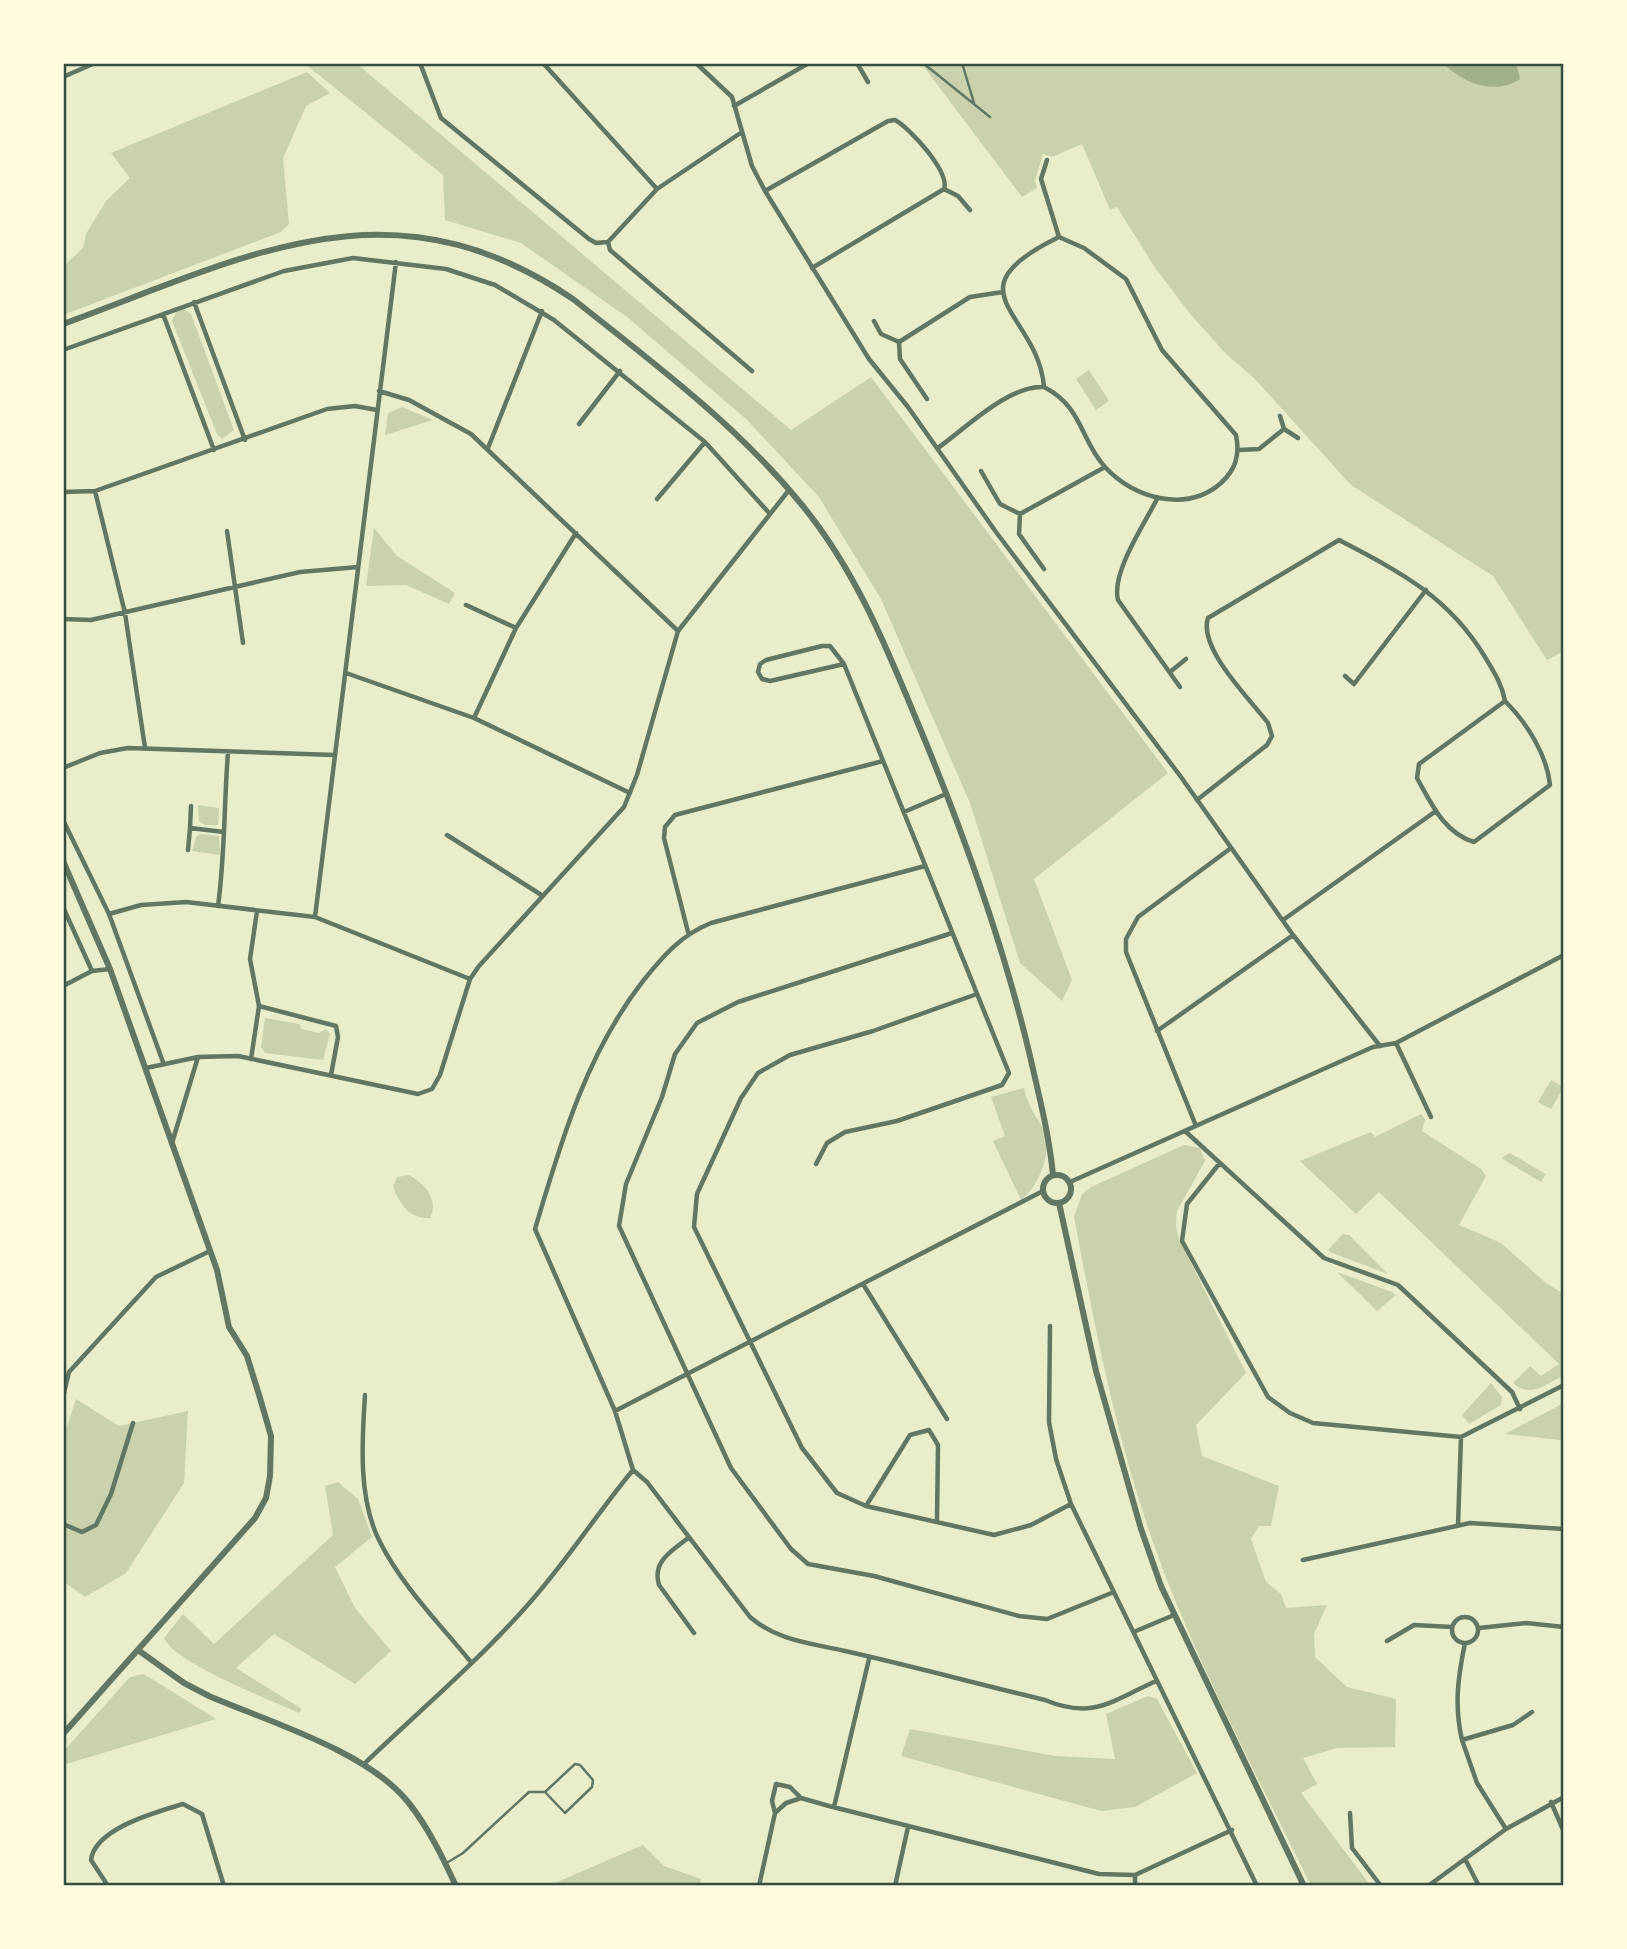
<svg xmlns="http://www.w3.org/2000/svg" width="1627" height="1949" font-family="Inter,sans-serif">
	<rect width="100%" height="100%" fill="#e9edc9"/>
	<!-- green -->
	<path fill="#cad2ad" d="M 304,63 L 356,63 L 791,430 L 871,377 L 1168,773 L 1034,879 L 1072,980 L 1062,1001 L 1020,963 L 970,803 L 881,599 L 819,497 L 746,419 L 627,317 L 521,243 L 445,220 L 443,175 Z
		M 921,63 L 1564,63 L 1564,651 L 1547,660 L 1493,576 L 1351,485 L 1254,378 L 1226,354 L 1191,315 L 1154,266 L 1117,207 L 1110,210 L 1082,144 L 1052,157 L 1043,154 L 1035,181 L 1037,188 L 1022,197 Z
		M 307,72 L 330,93 L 306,106 L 283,158 L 289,224 L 281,232 L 63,315 L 63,267 L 83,248 L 86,234 L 106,201 L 130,178 L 111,153 Z
		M 184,309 L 191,314 L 234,430 L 222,439 L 217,434 L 172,321 L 176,312 Z
		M 1089,370 L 1109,401 L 1096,410 L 1076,379 Z
		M 402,407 L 433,420 L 385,435 L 388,413 Z
		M 374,528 L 397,556 L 455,593 L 449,604 L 406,585 L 366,586 Z
		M 198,805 L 219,808 L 218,825 L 205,825 L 199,821 Z
		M 200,834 L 219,836 L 220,855 L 192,851 L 196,837 Z
		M 265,1018 L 299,1024 L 302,1029 L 319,1033 L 326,1029 L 330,1034 L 323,1060 L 265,1053 L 261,1047 Z
		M 1551,1080 L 1564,1087 L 1551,1109 L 1538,1102 Z
		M 1024,1088 C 1028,1106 1035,1114 1043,1129 C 1054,1150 1039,1186 1021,1200 L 993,1141 L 1005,1136 L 991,1097 Z
		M 1421,1114 L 1425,1119 L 1422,1131 L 1481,1169 L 1486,1176 L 1459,1225 L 1501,1243 L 1546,1283 L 1564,1294 L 1564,1375 C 1546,1384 1530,1399 1513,1383 L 1530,1366 L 1541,1376 L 1559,1364 L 1379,1192 L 1356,1214 L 1300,1161 L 1371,1132 L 1375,1137 Z
		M 1184,1145 L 1200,1148 L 1205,1161 L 1177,1211 L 1176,1226 L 1179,1239 L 1246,1373 L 1196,1425 L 1202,1456 L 1279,1486 L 1271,1526 L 1259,1526 L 1251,1539 L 1266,1582 L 1281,1594 L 1286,1608 L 1327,1605 L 1314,1634 L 1315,1657 L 1347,1687 L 1396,1699 L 1395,1747 L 1337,1748 L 1303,1758 L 1317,1784 L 1301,1793 L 1371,1886 L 1311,1886 C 1257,1774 1196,1663 1154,1545 C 1116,1438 1095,1328 1074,1217 L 1082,1194 L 1091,1187 Z
		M 1510,1153 L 1546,1174 L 1541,1182 L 1501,1158 Z
		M 409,1175 C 425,1184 439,1199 430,1218 C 409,1219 400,1204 393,1187 L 397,1177 Z
		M 1343,1234 L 1349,1235 L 1388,1274 L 1330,1252 L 1328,1250 Z
		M 1337,1272 L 1392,1292 L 1396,1295 L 1377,1311 Z
		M 1491,1383 L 1502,1397 L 1501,1405 L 1469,1424 L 1462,1415 Z
		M 76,1399 L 119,1426 L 188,1411 L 184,1483 L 126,1573 L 85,1597 L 63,1581 L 63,1438 Z
		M 1564,1403 L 1564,1436 L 1560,1440 L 1505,1434 Z
		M 338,1482 L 358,1499 L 372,1537 L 335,1567 L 355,1608 L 391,1651 L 355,1684 L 274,1634 L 236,1668 L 302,1709 L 299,1713 C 271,1700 174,1663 164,1638 L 183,1614 L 214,1644 L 333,1535 L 325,1486 Z
		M 144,1674 L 216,1719 L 63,1765 L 63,1752 L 130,1677 Z
		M 1148,1696 L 1157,1699 L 1197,1773 L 1135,1807 L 1101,1811 L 901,1756 L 910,1729 L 1055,1756 L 1115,1759 L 1106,1714 Z
		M 643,1845 L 664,1866 L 701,1879 L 699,1886 L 548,1886 Z"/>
	<!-- water -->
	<path fill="#a3b18a" d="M 1443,63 L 1516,63 L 1520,79 C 1494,96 1463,83 1443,63 Z"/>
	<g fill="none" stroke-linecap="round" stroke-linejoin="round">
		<!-- service -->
		<path stroke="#617663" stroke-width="2.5" d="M 923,63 L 990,117
			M 962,63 L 974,103
			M 445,1864 L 463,1853 L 529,1792 L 545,1792 L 565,1813 L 592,1787 L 593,1780 L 580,1765 L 575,1764 L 545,1792"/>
		<!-- minor -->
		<path stroke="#617663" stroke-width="4.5" d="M 420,63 L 441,118 L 589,239 L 596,243 L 608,242 L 610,250 L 752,371
			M 543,63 L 657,189
			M 696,63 L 732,97 L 752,166 L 765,191 L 869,359 L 908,407 L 996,532 L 1181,777 L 1293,935 L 1380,1046
			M 857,63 L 868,82
			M 63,77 L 95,63
			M 734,106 L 809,63
			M 1047,160 L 1041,179 L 1059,237
			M 944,189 L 958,196 L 970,210
			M 765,191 L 888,121 L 895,120 C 910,128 950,172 944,189 L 812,268
			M 1059,237 L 1084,248 L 1126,279 L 1162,350 L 1236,435 C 1240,455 1236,469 1221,483 C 1187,513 1134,499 1105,467 C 1080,440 1083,407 1044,387 C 1038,312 946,292 1059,237 Z
			M 608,242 L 657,189 L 742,132
			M 194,302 L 245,440
			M 163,314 L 214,450
			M 874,321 L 881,334 L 899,342 L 900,359 L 927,399
			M 899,342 L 970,297 L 1003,292
			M 63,350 L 284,271 L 353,258 L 446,269 L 495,285 L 554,320 L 705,442 L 770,514
			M 379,391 L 409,400 L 471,434 L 678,631
			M 1280,416 L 1284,429 L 1298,438
			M 579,424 L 620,371
			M 488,448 L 542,311
			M 938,448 C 967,427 1009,385 1044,387
			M 1239,450 L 1259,449 L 1284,429
			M 981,471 L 1000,504 L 1020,514 L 1019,534 L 1044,569
			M 95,491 L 125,613 L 145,748
			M 63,492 L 95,491 L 327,409 L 355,406 L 377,410
			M 657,499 L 705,442
			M 1157,499 C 1144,525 1111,573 1118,600 L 1180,687
			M 1020,514 L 1105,467
			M 227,531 L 243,643
			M 466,605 L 516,628
			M 63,619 L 91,620 L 300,572 L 358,567
			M 1170,672 L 1186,659
			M 346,673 L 474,718 L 630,793
			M 1345,676 L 1354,684 L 1426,590
			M 1505,701 C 1527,723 1547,755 1550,785 L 1474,842 C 1444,833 1431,803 1417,778 L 1419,764 Z
			M 474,718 L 516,628 L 576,533
			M 63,768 L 100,753 L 128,748 L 334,755
			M 1197,800 L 1267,745 L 1272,736 L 1268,723 C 1249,698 1198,648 1208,618 L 1339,540 C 1400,572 1448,596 1485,657 C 1494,672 1502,684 1505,701
			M 904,812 L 946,794
			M 63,820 L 109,914 L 163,1062
			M 190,828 L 191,806
			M 447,835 L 543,896
			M 188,850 L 190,828 L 224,832
			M 925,866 L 711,923 C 681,935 663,956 643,981 C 586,1054 561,1142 535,1229 L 615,1411 L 633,1470 L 647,1482 L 750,1617 C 778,1641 810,1643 845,1651 C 912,1666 978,1684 1045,1700 C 1093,1720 1112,1701 1156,1681
			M 218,906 C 225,855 224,804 228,752
			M 63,907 L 92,971
			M 109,914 L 141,905 L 186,902 L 315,917 L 470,979
			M 315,917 L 396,262
			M 1283,920 L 1436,811
			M 688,932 L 664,838 L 665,827 L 675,815 L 883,761
			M 952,933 L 738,1002 L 697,1023 L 675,1054 L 662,1097 L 626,1184 L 619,1226 L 731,1468 L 791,1549 L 808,1564 L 874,1576 L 1019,1616 L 1047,1619 L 1114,1592
			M 63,986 L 92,971 L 110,969
			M 977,994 L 873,1031 L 790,1055 L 758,1073 L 741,1098 L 697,1194 L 694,1227 L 802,1448 L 837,1493 L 866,1506 L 994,1535 L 1031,1525 L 1071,1504
			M 259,1006 L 336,1026 L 338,1037 L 331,1075
			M 1157,1031 L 1293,935
			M 1396,1043 L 1431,1117
			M 251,1059 L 259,1006 L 250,959 L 257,911
			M 146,1068 L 198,1057 L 238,1056 L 418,1094 L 432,1089 L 440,1075 L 470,979 L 479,966 L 624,807 L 637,775 L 678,631 L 789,490
			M 1196,1126 L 1126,952 L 1126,939 L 1138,917 L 1231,848
			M 1185,1131 L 1324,1258 L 1398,1285 L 1512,1392 L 1520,1409
			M 172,1143 L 198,1057
			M 816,1164 L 827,1143 L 845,1132 L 897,1121 L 1002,1085 L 1009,1073 L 844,664 L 830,646 L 822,646 L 766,660 L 760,664 L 758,672 L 762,679 L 770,681 L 844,664
			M 1219,1164 L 1187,1204 L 1182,1241 L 1268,1397 L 1290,1413 L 1313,1423 L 1461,1437 L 1564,1385
			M 1070,1182 L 1373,1047 L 1396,1043 L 1564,955
			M 863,1284 L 947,1419
			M 1050,1326 L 1049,1422 L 1056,1459 L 1071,1504 L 1257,1886
			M 365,1395 C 362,1441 358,1498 379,1540 C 401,1585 439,1623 470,1661
			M 63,1397 L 69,1372 L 156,1277 L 210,1251
			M 615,1411 L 1043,1191
			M 866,1506 L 910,1435 L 929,1430 L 938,1445 L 937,1520
			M 63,1524 L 82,1532 L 96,1525 L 111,1494 L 133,1423
			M 1458,1525 L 1461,1437
			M 688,1538 C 671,1552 652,1561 659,1585 L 694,1633
			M 1303,1560 L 1470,1523 L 1564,1529
			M1452 1630a13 13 0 1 1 26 0a13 13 0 1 1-26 0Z
			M 1479,1628 L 1526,1623 L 1564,1627
			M 1136,1631 L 1174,1615
			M 1387,1641 L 1414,1625 L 1452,1627
			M 1462,1740 C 1454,1705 1458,1677 1465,1643
			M 365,1763 C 418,1712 476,1663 525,1608 C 565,1564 595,1516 633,1470
			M 1551,1802 L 1564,1832
			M 834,1807 L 869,1659
			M 775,1813 L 786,1803 L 801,1798
			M 1350,1813 L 1352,1848 L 1381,1886
			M 1506,1829 L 1477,1783 L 1462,1740 L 1513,1725 L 1532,1712
			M 1465,1859 L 1479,1886
			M 1135,1875 L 1135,1886
			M 108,1886 L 91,1860 C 95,1828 157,1812 183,1804 L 202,1814 L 224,1886
			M 759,1886 L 775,1813 L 772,1801 L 776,1784 L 790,1787 L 801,1798 L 829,1806 L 1099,1874 L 1135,1875 L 1232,1830
			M 895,1886 L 908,1827
			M 1428,1886 L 1506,1829 L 1564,1797"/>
		<!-- tertiary -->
		<path stroke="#617663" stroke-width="6" d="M 63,324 C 246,257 390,175 573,299 C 651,361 733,422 797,499 C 854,566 886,646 919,726 C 964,834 1003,942 1030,1056 C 1039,1096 1049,1134 1053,1175
			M 63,861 L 110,969 L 217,1270 L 229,1327 L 247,1356 L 260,1398 L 271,1436 L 270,1476 L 266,1498 L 255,1518 L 63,1734
			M1043 1189a14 14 0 1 1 28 0a14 14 0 1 1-28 0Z
			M 1059,1203 L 1096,1371 L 1141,1529 L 1161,1586 L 1304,1886
			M 138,1650 L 184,1683 L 209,1696 C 269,1722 367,1751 408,1802 C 428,1827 442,1856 456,1886"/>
	</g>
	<!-- border -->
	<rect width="1627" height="1949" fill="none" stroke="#fefae0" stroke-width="130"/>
	<rect x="65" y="65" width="1497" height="1819" fill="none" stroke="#344e41" stroke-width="2.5"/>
</svg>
